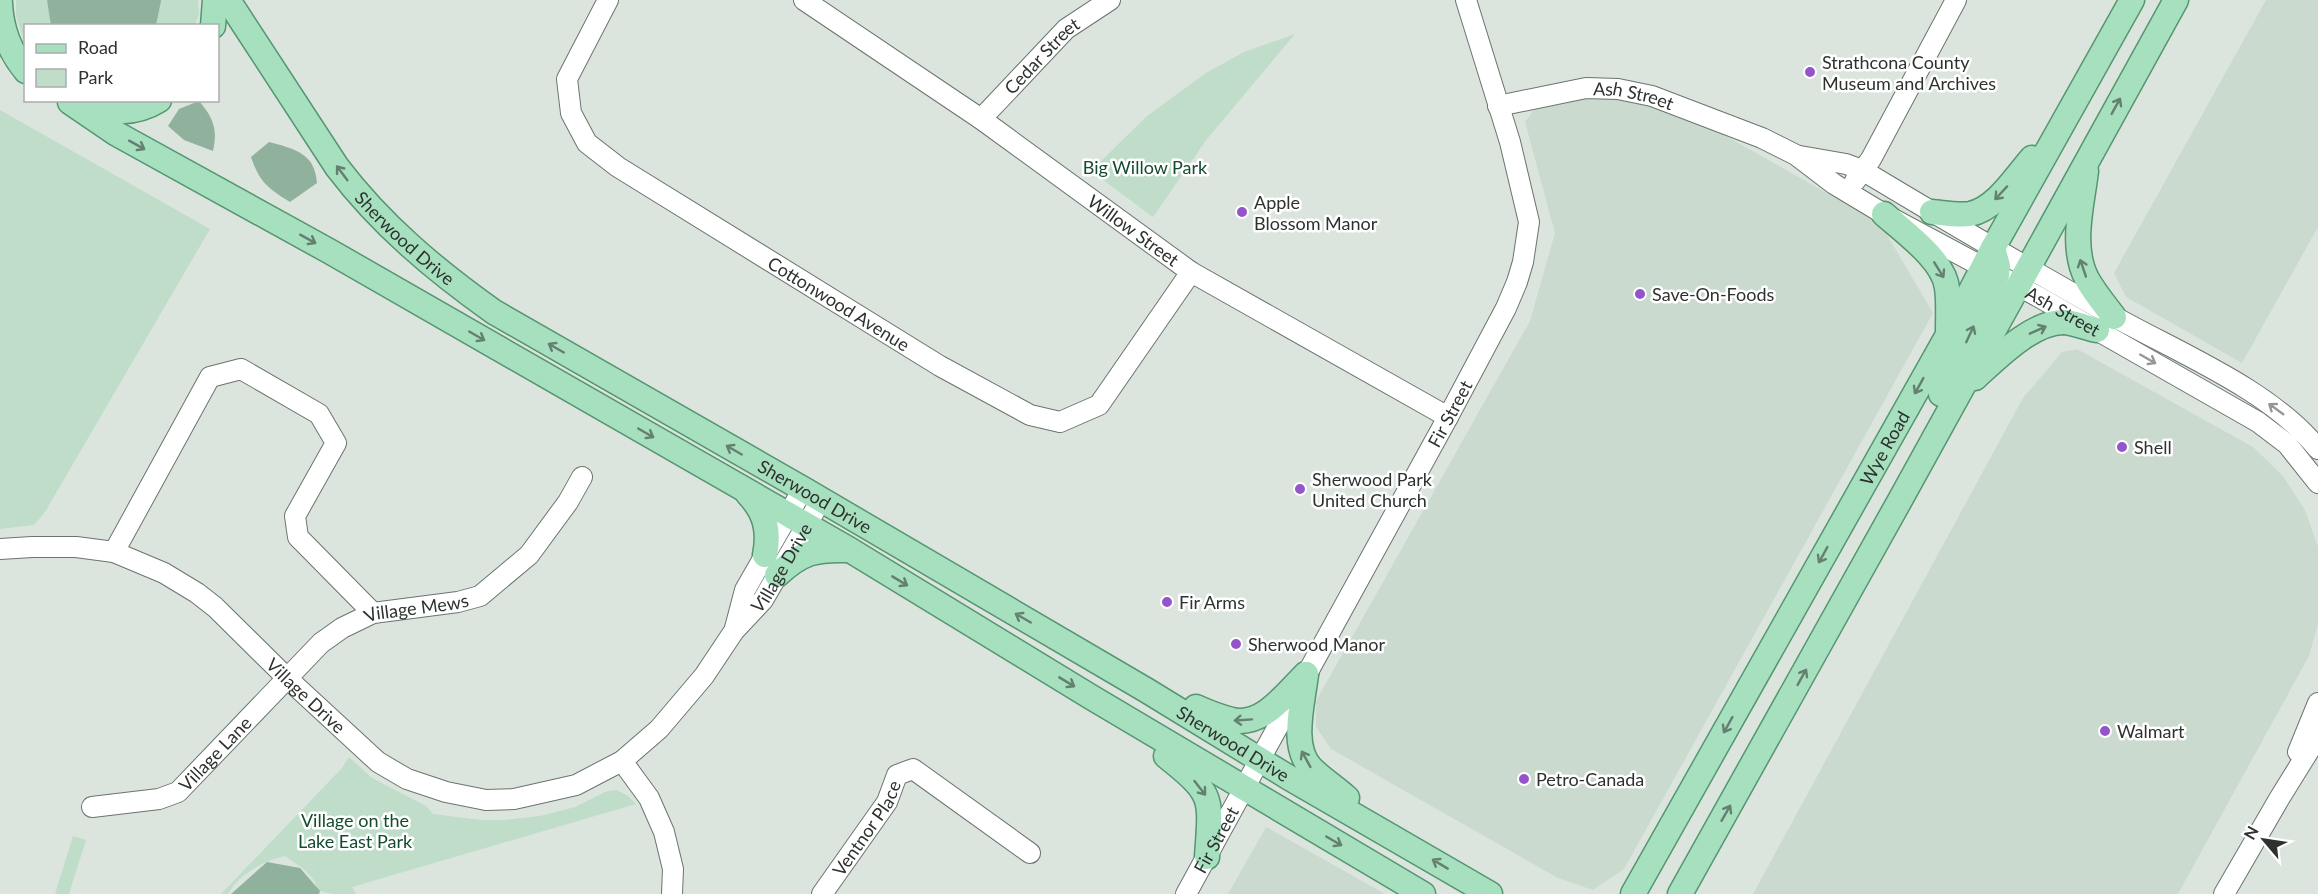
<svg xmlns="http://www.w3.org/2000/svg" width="2318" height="894" font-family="Lato,sans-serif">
	<rect width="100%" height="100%" fill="#dbe5de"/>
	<!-- built -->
	<path fill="#cadacf" d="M 2266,0 L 2318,0 L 2318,227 L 2242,363 L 2126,297 L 2114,273 Z
		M 1576,99 L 1621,99 L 1665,109 L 1701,122 L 1880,223 L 1933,313 L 1624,869 L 1593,890 L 1558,878 L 1331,749 L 1316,727 L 1316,701 L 1530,321 L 1555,233 L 1525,122 L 1535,108 Z
		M 2077,349 L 2253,447 L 2283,476 L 2305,510 L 2318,547 L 2318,624 L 2309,656 L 2178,894 L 1753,894 L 2023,398 L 2062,352 Z
		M 1266,827 L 1323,859 L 1385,894 L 1228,894 Z"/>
	<!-- green -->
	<path fill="#bfddc9" d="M 16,0 L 198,0 L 199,14 L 195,25 L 26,26 L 25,45 L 16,16 Z
		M 1295,34 L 1207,139 L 1153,217 L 1091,171 L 1147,116 L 1206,73 L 1244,52 Z
		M 0,110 L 210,229 L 45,512 L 34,525 L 0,529 Z
		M 349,757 L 372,778 L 426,806 L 433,814 L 481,820 L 504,820 L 540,816 L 575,807 L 607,791 L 617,790 L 628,796 L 636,804 L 352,887 L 356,894 L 332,894 L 320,891 L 318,894 C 317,875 299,866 285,856 C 263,861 239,874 228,894 L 221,894 L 342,768 Z
		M 73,836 L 86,840 L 69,894 L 55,894 Z"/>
	<!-- forest -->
	<path fill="#90b19b" d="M 47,0 L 161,0 L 161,1 L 156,25 L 51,26 Z
		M 199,101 C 213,117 218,129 213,151 L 184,140 L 168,126 L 179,109 Z
		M 269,142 C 295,149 315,153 317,183 L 290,202 C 268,188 260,183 251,157 Z"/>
	<!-- water -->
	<path fill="#90b19c" d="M 267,862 L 300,868 L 320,891 L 319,894 L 231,894 Z"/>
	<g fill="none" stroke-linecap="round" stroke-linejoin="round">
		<!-- minor casing -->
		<g stroke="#6b746e" stroke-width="22">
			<g id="minor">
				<path id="s1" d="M 608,0 L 567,79 L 571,113 L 587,143 L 618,167 L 940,366 L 1030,415 L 1060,422 L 1099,405 L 1191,272"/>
				<path id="s2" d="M 804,0 L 981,119 L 1191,272 L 1448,417"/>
				<path id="s3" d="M 1498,106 L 1586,88 L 1618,89 L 1652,96 L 1762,138 L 1796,155 L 1834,184 L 1884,214 L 2037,296 L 2258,422 L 2287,444 L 2318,483"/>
				<path id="s4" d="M 981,119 L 1066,29 L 1110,0"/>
				<path d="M 1800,156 L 1846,164 L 1862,170 C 1945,220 2029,269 2113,316 C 2179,353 2271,390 2318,449"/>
				<path d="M 1855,181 L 1871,159 L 1956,0"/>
				<path id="s5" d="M 0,549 L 32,547 L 76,547 L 114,552 L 164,573 L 197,593 L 215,607 L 288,679 L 378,762 L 407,779 L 446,792 L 486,800 L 514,799 L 576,785 L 622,761 L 659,729 L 704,676 L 734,631 L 763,600 L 821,500"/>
				<path d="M 114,552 L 210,377 L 241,369 L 319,414 L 336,443 L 295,516 L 298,537 L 373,613"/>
				<path d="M 735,628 L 745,590 L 803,489"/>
				<path d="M 2298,752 L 2318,703"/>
				<path d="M 622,761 L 649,798 L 664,832 L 673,869 L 672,894"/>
				<path id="s6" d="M 92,807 L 159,799 L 178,792 L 321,643 L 342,628 L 373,613 L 458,602 L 480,596 L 529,555 L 568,502 L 582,477"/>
				<path id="s7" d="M 822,894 L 887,802 L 897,775 L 913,769 L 1030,853"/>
				<path id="s8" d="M 1186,894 L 1448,417 L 1506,308 L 1517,282 L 1523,262 L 1529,222 L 1510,142 L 1466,0"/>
				<path d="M 2224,894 L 2279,799 L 2318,736"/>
			</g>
		</g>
		<!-- major casing -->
		<g stroke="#569571" stroke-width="27">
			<g id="major">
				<path id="s9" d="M 228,0 L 337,167 C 381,225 435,270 494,312 L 803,489 L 1146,690 L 1288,777 L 1490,894"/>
				<path d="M 0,3 C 1,28 10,52 26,71"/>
				<path d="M 213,26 L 215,0"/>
				<path d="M 70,102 L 117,134 L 329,251 L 850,550 L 1091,697 L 1423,894"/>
				<path d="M 83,107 C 109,113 135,115 159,100"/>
				<path d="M 2086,171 C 2082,205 2070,247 2087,279 C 2094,292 2105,305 2114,317"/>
				<path d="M 1932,212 C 1944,213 1958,216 1970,214 C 1996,209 2016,176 2032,158"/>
				<path d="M 1884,214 C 1904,232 1944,260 1947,288 C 1949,301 1948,316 1948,330"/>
				<path d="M 1975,378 C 1997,358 2033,321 2065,322 C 2075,323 2087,328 2097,330"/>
				<path d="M 1941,394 L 1997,275 L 1998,266 L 1993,248"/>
				<path d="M 748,494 C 765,512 770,530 765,555"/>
				<path d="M 777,575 C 802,552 815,549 848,550"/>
				<path d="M 1306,674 C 1303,702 1290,746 1311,768 C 1322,779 1336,788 1347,798"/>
				<path d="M 1196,707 C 1207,712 1220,717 1232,720 C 1263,727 1286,693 1306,674"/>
				<path d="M 1166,756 C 1215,795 1211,797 1207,857"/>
				<path id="s10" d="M 1633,894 L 1948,335 L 1993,248 L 2132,0"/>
				<path d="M 1680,894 L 1899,502 L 2176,0"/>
			</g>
		</g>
		<!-- minor -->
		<use href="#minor" stroke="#fff" stroke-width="20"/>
		<!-- major -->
		<use href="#major" stroke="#a7e0bf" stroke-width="24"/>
	</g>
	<!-- one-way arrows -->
	<defs><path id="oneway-shaft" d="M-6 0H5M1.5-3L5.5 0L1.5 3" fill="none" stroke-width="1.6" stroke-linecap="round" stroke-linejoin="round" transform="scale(1.5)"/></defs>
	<g stroke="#648070">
		<use href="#oneway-shaft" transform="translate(2116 106) rotate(-61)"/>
		<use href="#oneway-shaft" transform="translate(137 145) rotate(29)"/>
		<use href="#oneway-shaft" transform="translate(342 173) rotate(-127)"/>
		<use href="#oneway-shaft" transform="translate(2001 193) rotate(133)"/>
		<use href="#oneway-shaft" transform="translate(308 239) rotate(29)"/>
		<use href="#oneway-shaft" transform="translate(2083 268) rotate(-109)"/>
		<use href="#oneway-shaft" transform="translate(1939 270) rotate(58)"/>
		<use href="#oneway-shaft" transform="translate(2038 330) rotate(-24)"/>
		<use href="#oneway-shaft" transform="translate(1970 334) rotate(-65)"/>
		<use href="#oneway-shaft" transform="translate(477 336) rotate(30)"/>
		<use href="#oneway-shaft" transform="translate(556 348) rotate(-150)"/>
		<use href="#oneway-shaft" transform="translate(1919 386) rotate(119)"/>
		<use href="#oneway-shaft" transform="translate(646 433) rotate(30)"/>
		<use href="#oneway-shaft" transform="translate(734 450) rotate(-150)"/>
		<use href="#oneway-shaft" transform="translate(1823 555) rotate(119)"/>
		<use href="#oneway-shaft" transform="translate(900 581) rotate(31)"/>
		<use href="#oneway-shaft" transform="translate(1023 618) rotate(-150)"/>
		<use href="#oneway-shaft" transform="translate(1802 677) rotate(-61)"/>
		<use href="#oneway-shaft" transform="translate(1067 682) rotate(31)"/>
		<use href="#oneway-shaft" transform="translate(1243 720) rotate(176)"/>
		<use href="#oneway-shaft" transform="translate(1728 725) rotate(119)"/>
		<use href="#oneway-shaft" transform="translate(1306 759) rotate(-119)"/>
		<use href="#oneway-shaft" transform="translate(1200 788) rotate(52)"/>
		<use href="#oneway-shaft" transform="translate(1726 813) rotate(-60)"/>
		<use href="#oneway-shaft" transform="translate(1334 841) rotate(30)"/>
		<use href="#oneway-shaft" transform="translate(1440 864) rotate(-149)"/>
	</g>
	<g stroke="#969897">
		<use href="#oneway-shaft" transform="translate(2148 359) rotate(30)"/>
		<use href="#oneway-shaft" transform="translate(2276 409) rotate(-144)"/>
	</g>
	<!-- markers -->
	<g fill="#9454ca" stroke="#fff" stroke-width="2">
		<circle cx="1810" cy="72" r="6"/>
		<circle cx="1242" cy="212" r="6"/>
		<circle cx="1640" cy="294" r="6"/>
		<circle cx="2122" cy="447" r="6"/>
		<circle cx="1300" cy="489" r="6"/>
		<circle cx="1167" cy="602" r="6"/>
		<circle cx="1236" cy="644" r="6"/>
		<circle cx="2105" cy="731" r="6"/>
		<circle cx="1524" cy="779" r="6"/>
	</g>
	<g text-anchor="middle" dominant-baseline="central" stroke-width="5" stroke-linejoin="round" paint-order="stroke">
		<!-- street labels -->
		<g font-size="18" fill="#2e322f" stroke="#fff">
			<text stroke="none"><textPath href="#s4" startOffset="88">Cedar Street</textPath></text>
			<text stroke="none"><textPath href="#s3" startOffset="138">Ash Street</textPath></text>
			<text stroke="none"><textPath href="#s2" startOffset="402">Willow Street</textPath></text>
			<text stroke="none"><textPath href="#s9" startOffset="298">Sherwood Drive</textPath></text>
			<text stroke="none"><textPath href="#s1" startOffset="456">Cottonwood Avenue</textPath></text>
			<text stroke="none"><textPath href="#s3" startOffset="622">Ash Street</textPath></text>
			<text stroke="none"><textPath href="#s8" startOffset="548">Fir Street</textPath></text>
			<text stroke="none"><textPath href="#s10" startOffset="512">Wye Road</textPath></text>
			<text stroke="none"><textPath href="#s9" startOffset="784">Sherwood Drive</textPath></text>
			<text stroke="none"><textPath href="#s5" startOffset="966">Village Drive</textPath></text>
			<text stroke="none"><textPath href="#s6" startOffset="398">Village Mews</textPath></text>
			<text stroke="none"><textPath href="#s5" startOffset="357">Village Drive</textPath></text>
			<text stroke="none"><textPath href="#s9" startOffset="1270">Sherwood Drive</textPath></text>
			<text stroke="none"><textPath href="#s6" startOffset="141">Village Lane</textPath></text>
			<text stroke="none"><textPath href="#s7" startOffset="80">Ventnor Place</textPath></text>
			<text stroke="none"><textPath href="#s8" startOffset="62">Fir Street</textPath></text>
		</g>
		<!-- poi labels -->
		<g font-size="18" fill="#2e322f" stroke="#fff" text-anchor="start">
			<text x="1822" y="62">Strathcona County<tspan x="1822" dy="21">Museum and Archives</tspan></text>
			<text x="1254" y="202">Apple<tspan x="1254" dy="21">Blossom Manor</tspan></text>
			<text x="1652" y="294">Save-On-Foods</text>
			<text x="2134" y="447">Shell</text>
			<text x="1312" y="479">Sherwood Park<tspan x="1312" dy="21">United Church</tspan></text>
			<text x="1179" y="602">Fir Arms</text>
			<text x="1248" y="644">Sherwood Manor</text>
			<text x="2117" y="731">Walmart</text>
			<text x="1536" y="779">Petro-Canada</text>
		</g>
		<!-- park labels -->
		<g font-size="18" fill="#124b2e" stroke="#fff">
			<text x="1145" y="167">Big Willow Park</text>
			<text x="355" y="820">Village on the<tspan x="355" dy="21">Lake East Park</tspan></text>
		</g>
	</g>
	<!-- legend -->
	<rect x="24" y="24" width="195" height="78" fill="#ffffff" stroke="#abadac" stroke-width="1.5"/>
	<rect x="36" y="44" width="30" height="9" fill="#a7e0bf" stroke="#abadac" stroke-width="1.5"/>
	<text x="78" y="54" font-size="18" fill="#2e322f">Road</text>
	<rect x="36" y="69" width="30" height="18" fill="#bfddc9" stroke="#abadac" stroke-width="1.5"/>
	<text x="78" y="84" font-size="18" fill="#2e322f">Park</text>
	<!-- north arrow -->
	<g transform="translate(2264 840) rotate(299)" stroke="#ffffff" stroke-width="4.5" paint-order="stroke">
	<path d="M0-4.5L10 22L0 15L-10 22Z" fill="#2e322f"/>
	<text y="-9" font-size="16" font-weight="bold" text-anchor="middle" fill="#2e322f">N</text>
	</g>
</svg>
